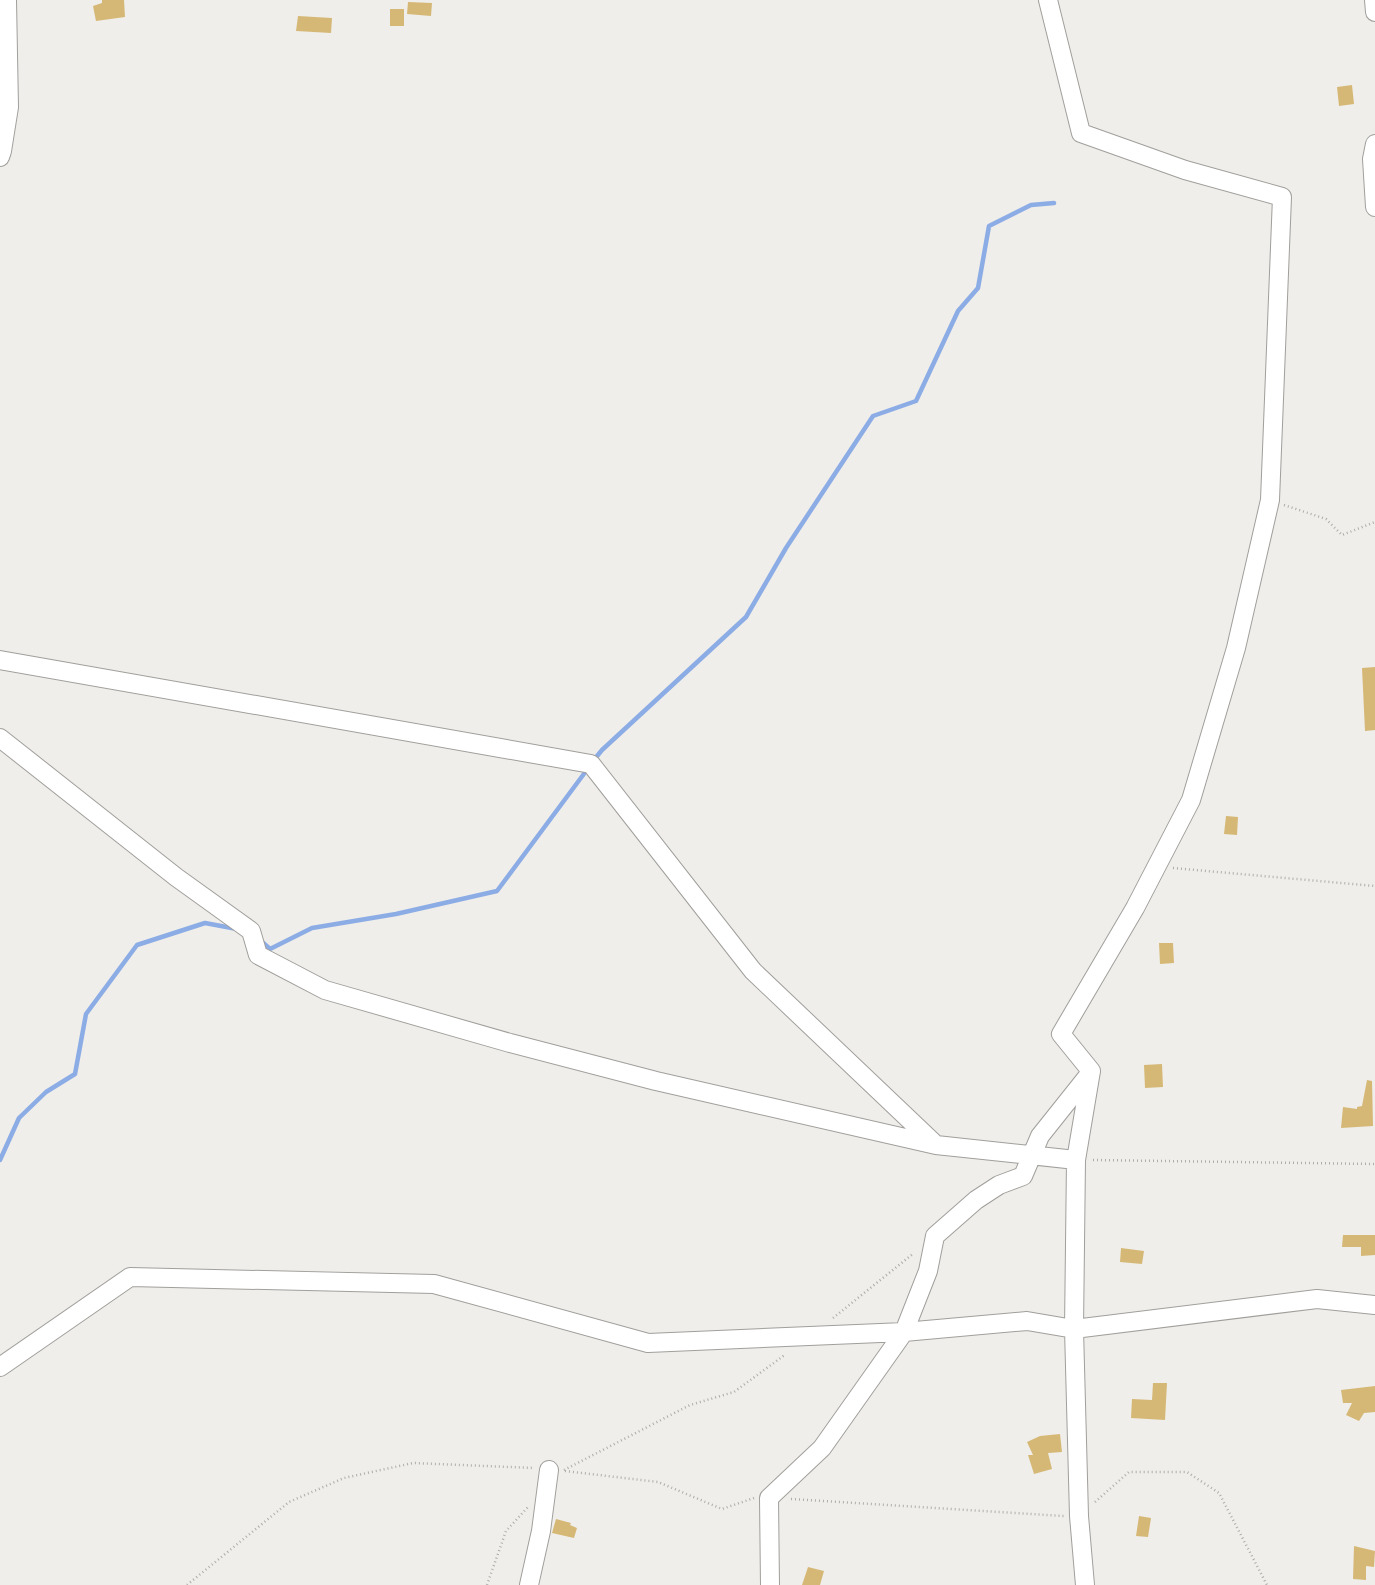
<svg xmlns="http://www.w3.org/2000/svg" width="1375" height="1585" font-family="Poppins,sans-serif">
	<rect width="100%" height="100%" fill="#efeeea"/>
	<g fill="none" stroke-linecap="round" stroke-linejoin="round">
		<!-- stream -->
		<path stroke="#8cace5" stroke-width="4.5" d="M 593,761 L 602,750 L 746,617 L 786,548 L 873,416 L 916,401 L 958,311 L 978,288 L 989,226 L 1031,205 L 1054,203
			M 260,940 L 270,949 L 312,928 L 396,914 L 497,891 L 589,767
			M 0,1160 L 19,1118 L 46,1092 L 75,1074 L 86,1014 L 137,945 L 205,923 L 237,929"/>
	</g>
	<!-- building -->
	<path fill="#d6b876" d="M 102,0 L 124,0 L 125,17 L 96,21 L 93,6 L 102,3 Z
		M 408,2 L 432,3 L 431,16 L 407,14 Z
		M 390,9 L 404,9 L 404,26 L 390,26 Z
		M 298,16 L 332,18 L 331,33 L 296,31 Z
		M 1352,85 L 1354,104 L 1339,106 L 1337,87 Z
		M 1375,667 L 1375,730 L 1365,731 L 1362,668 Z
		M 1226,816 L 1238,817 L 1237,835 L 1224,834 Z
		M 1159,943 L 1173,943 L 1174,963 L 1160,964 Z
		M 1162,1064 L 1163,1087 L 1145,1088 L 1144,1065 Z
		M 1367,1080 L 1372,1081 L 1373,1126 L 1341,1128 L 1343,1107 L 1357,1109 L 1357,1107 L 1362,1106 Z
		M 1343,1235 L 1375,1235 L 1375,1255 L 1361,1256 L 1361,1247 L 1342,1247 Z
		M 1121,1248 L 1144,1251 L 1142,1264 L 1120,1262 Z
		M 1153,1383 L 1167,1383 L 1165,1420 L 1131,1418 L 1132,1399 L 1152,1400 Z
		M 1375,1386 L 1375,1412 L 1364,1413 L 1359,1421 L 1346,1415 L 1352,1403 L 1343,1403 L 1341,1390 Z
		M 1060,1434 L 1062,1452 L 1048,1453 L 1052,1469 L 1034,1474 L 1028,1455 L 1033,1455 L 1027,1442 L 1040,1436 Z
		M 1139,1516 L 1151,1518 L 1148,1537 L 1136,1536 Z
		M 556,1519 L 571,1523 L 570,1525 L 577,1528 L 574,1538 L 552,1533 Z
		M 1354,1546 L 1375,1551 L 1374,1567 L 1366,1566 L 1366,1580 L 1353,1579 Z
		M 808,1567 L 824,1571 L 820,1585 L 802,1585 Z"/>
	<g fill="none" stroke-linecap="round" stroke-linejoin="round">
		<!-- minor casing -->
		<g stroke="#a19f9c" stroke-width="20">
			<path id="minor" d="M 1048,0 L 1081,133 L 1185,170 L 1282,197 L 1270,500 L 1236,648 L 1191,800 L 1135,908 L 1061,1034 L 1091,1071 L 1076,1160 L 1074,1329 L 1079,1516 L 1085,1585
				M 1374,0 L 1375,12
				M 1375,144 L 1372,159 L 1375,207
				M 0,157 L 2,151 L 9,107 L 7,0
				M 0,660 L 591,764 L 753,971 L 936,1145 L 1076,1160
				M 0,738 L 176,877 L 251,931 L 258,955 L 325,990 L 510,1043 L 656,1081 L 936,1145
				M 0,1367 L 130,1277 L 434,1284 L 648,1343 L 904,1332 L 1027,1321 L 1074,1329 L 1317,1299 L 1375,1305
				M 529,1585 L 541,1531 L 549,1470
				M 770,1585 L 769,1498 L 822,1448 L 904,1332 L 928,1271 L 935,1236 L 976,1200 L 999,1185 L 1023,1176 L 1040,1136 L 1091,1072"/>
		</g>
		<!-- path -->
		<path stroke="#aeadaa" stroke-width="2.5" stroke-dasharray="1 3" stroke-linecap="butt" d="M 1284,505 L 1326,519 L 1342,535 L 1375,522
			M 1173,868 L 1375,886
			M 1093,1160 L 1375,1164
			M 833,1318 L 914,1253
			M 564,1470 L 690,1405 L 734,1392 L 786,1354
			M 565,1471 L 658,1482 L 722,1509 L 754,1498
			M 791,1499 L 1064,1516
			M 1095,1502 L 1129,1472 L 1187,1472 L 1219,1493 L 1267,1585
			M 187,1585 L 289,1502 L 344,1478 L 413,1463 L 534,1468
			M 487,1585 L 506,1531 L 528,1507"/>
		<!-- minor -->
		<use href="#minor" stroke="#fff" stroke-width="18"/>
	</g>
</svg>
